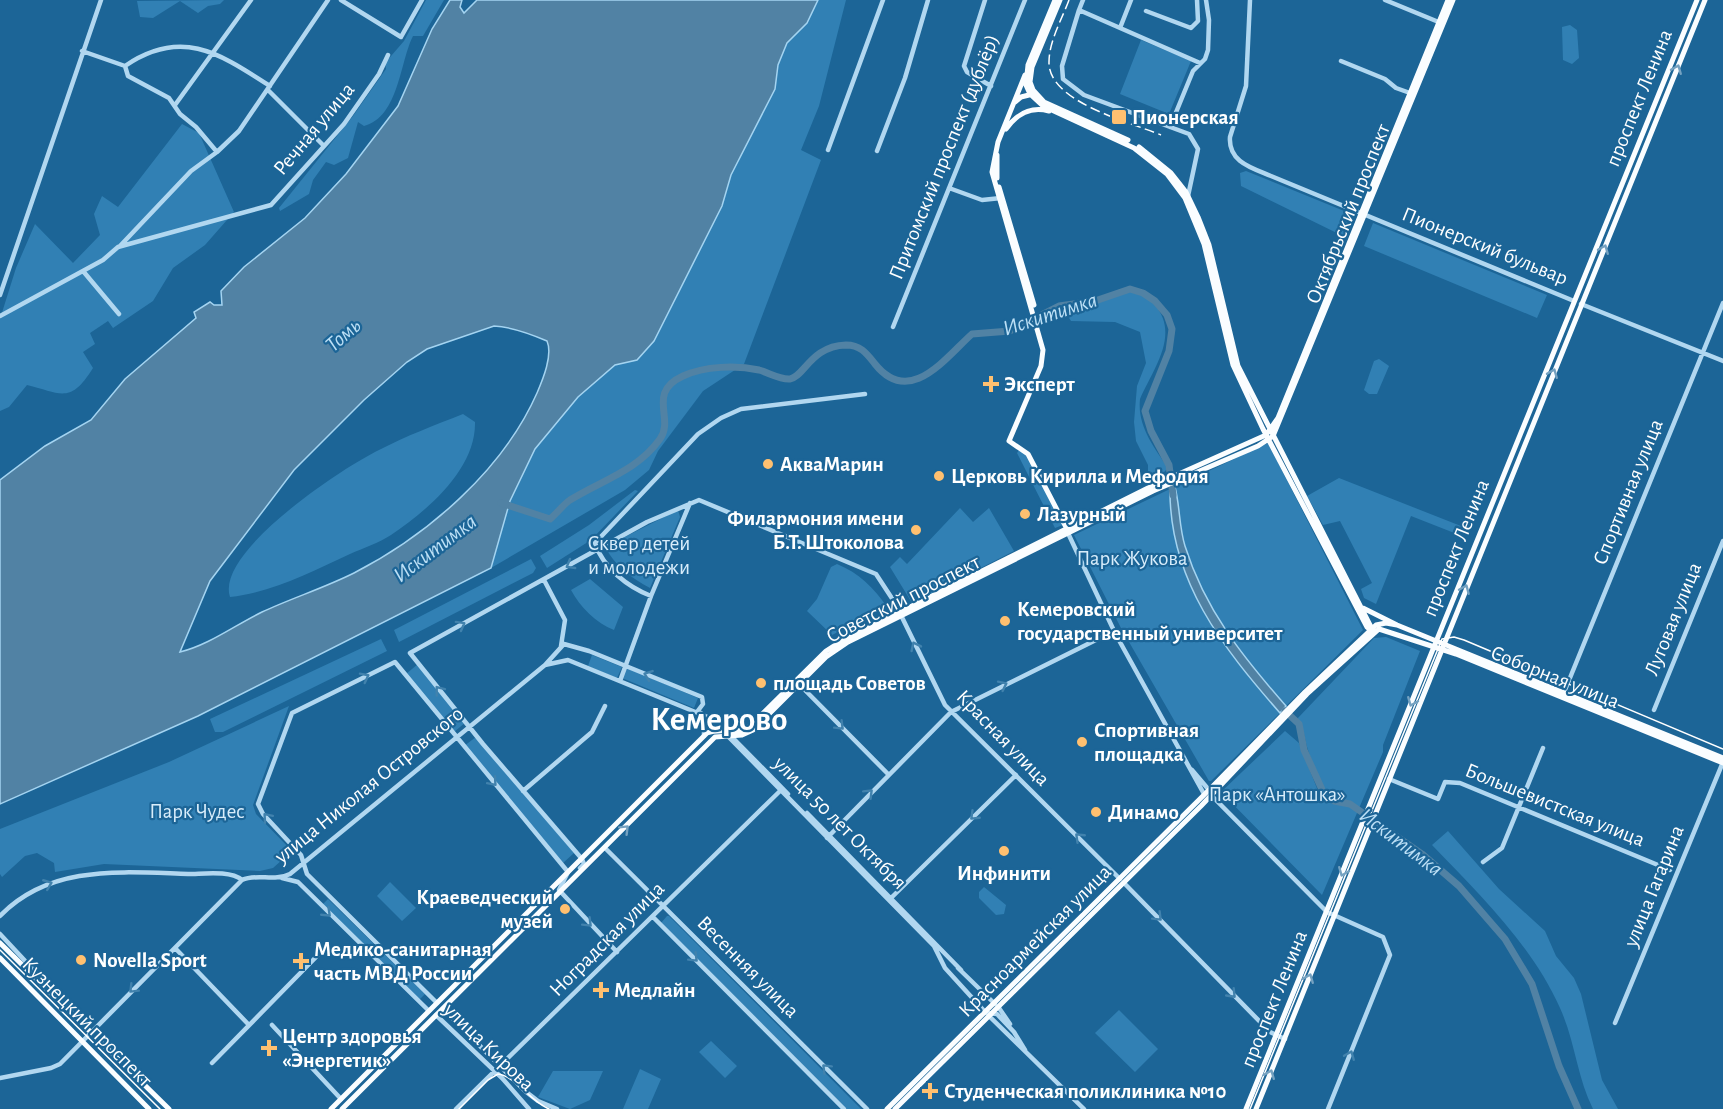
<svg xmlns="http://www.w3.org/2000/svg" width="1723" height="1109" font-family="'Alegreya Sans',sans-serif">
	<rect width="100%" height="100%" fill="#1c6597"/>
	<!-- green -->
	<path fill="#3180b4" d="M 224,0 L 220,4 L 208,6 L 198,13 L 180,1 L 153,18 L 140,17 L 137,1 Z
		M 426,0 L 444,0 L 423,36 L 413,36 C 400,61 399,117 364,126 L 358,122 L 348,158 L 334,165 L 326,162 L 313,180 L 309,194 L 280,211 L 279,208 L 353,116 L 386,69 L 385,63 L 404,41 Z
		M 818,0 L 846,0 L 819,106 L 801,150 L 821,160 L 744,364 L 703,391 L 658,451 L 649,470 L 625,490 L 491,568 L 510,501 L 535,449 L 578,397 L 615,365 L 637,360 L 654,341 L 722,206 L 731,175 L 775,89 L 778,65 L 787,43 L 807,23 Z
		M 1570,25 L 1577,30 L 1579,58 L 1572,64 L 1563,60 L 1562,27 Z
		M 1141,40 L 1191,61 L 1169,114 L 1120,94 Z
		M 182,124 L 199,133 L 234,212 L 205,245 L 173,268 L 153,301 L 113,328 L 108,321 L 90,333 L 95,344 L 83,352 L 93,368 C 70,405 61,393 27,385 L 9,407 L 0,411 L 0,319 L 16,268 L 35,224 L 73,263 L 100,235 L 94,214 L 102,196 L 118,207 Z
		M 1246,171 L 1354,215 L 1345,237 L 1241,186 L 1240,173 Z
		M 1373,223 L 1547,295 L 1537,318 L 1364,246 Z
		M 1126,289 C 1138,291 1146,295 1154,304 C 1181,334 1153,369 1140,399 C 1137,426 1154,447 1168,468 L 1161,475 L 1148,472 L 1148,465 L 1136,441 L 1134,422 L 1137,386 L 1146,363 L 1140,332 L 1115,322 L 1071,321 L 1063,308 L 1095,303 Z
		M 1379,359 L 1389,366 L 1377,394 L 1369,394 L 1364,390 L 1374,361 Z
		M 463,414 L 475,422 C 476,469 428,510 391,535 C 379,543 363,548 350,554 C 311,572 273,592 230,597 C 215,552 342,468 379,450 C 406,436 435,425 463,414 Z
		M 1268,443 L 1363,630 L 1286,706 C 1243,657 1204,610 1185,547 C 1179,527 1180,506 1175,487 Z
		M 1019,450 L 1025,451 L 1063,525 L 1055,528 L 1017,453 Z
		M 1339,478 L 1466,528 L 1462,536 L 1411,516 L 1376,604 L 1364,598 L 1361,589 L 1372,583 L 1340,521 L 1323,525 L 1307,496 Z
		M 1170,489 C 1169,580 1223,648 1280,713 L 1211,781 L 1209,781 L 1121,628 L 1074,535 Z
		M 635,490 L 638,491 L 591,540 L 547,568 L 540,556 L 589,525 Z
		M 960,508 L 973,522 L 989,508 L 1014,551 L 912,603 L 890,567 L 900,557 L 907,564 Z
		M 678,510 L 680,517 L 650,588 C 630,577 616,567 605,547 Z
		M 531,559 L 536,568 L 533,573 L 399,642 L 394,630 Z
		M 837,564 C 859,573 874,588 887,607 L 832,635 L 807,611 L 817,599 L 831,567 Z
		M 590,579 L 623,607 L 614,630 C 596,623 580,607 571,590 Z
		M 1386,637 L 1420,651 L 1383,745 L 1383,752 L 1322,895 L 1221,792 L 1285,731 L 1299,743 L 1322,801 C 1321,777 1315,771 1308,750 C 1304,738 1305,729 1297,719 L 1374,638 Z
		M 381,639 L 387,651 L 223,732 L 215,732 L 210,719 Z
		M 592,655 L 622,667 L 617,678 L 588,666 Z
		M 418,664 L 466,722 L 454,732 L 406,674 Z
		M 627,668 L 698,698 L 694,708 L 622,678 Z
		M 289,706 L 253,805 L 256,814 L 292,851 L 273,868 L 260,871 L 104,864 L 55,872 L 54,863 L 37,853 L 25,856 L 2,877 L 0,874 L 0,829 L 169,762 Z
		M 476,737 L 574,853 L 563,863 L 464,746 Z
		M 1448,831 L 1499,889 L 1545,931 L 1556,956 L 1574,978 L 1581,994 L 1602,1080 L 1618,1109 L 1593,1109 C 1577,1077 1575,1041 1560,1008 C 1532,945 1479,894 1432,845 Z
		M 390,882 L 416,908 L 402,921 L 377,896 Z
		M 984,887 L 1006,905 L 1004,914 L 996,915 L 979,898 L 979,892 Z
		M 328,899 L 425,994 L 418,1001 L 321,906 Z
		M 667,916 L 669,916 L 861,1109 L 847,1109 L 661,923 Z
		M 1119,1010 L 1158,1049 L 1135,1072 L 1095,1033 Z
		M 711,1041 L 737,1066 L 725,1078 L 699,1052 Z
		M 640,1069 L 661,1079 L 648,1109 L 623,1109 Z
		M 553,1071 L 603,1071 L 590,1100 L 570,1109 L 538,1097 Z"/>
	<!-- water -->
	<path fill="#5182a4" stroke="#a4d4f1" stroke-width="1.5" fill-rule="evenodd" d="M 450,0 L 462,0 L 460,7 L 464,13 L 477,0 L 818,0 L 807,23 L 787,43 L 778,65 L 775,89 L 731,175 L 722,206 L 654,341 L 637,360 L 615,365 L 578,397 L 535,449 L 510,501 L 491,568 L 198,716 L 0,804 L 0,480 L 45,446 L 91,420 L 125,379 L 196,318 L 194,312 L 210,302 L 214,305 L 222,305 L 221,291 L 244,267 L 305,218 L 346,174 L 398,106 L 432,29 ZM 494,326 C 511,327 531,334 547,341 C 553,355 543,379 537,393 C 503,470 428,535 354,573 C 324,588 292,598 262,612 C 235,625 209,645 180,652 L 210,581 L 294,470 L 364,400 L 407,362 L 427,349 Z
		M 1175,487 C 1180,506 1179,527 1185,546 C 1205,610 1243,657 1286,706 L 1280,713 C 1223,648 1169,580 1170,489 Z"/>
	<g fill="none" stroke-linecap="round" stroke-linejoin="round">
		<!-- river -->
		<path stroke="#5182a4" stroke-width="7" d="M 501,503 L 550,519 C 557,513 563,505 570,500 C 602,480 637,471 660,439 C 675,418 646,393 683,376 C 705,366 736,365 759,370 C 769,373 781,380 790,379 C 804,377 811,346 846,345 C 861,345 867,354 875,364 C 910,408 946,357 972,334 L 1010,331 L 1059,306 L 1095,301 L 1130,289 L 1143,293 L 1155,301 L 1167,315 L 1172,329 L 1169,351 L 1145,411 L 1151,431 L 1169,465 L 1173,495
			M 1285,711 L 1299,724 L 1304,750 L 1324,794 L 1334,801 L 1350,804 L 1422,854 L 1459,886 L 1505,939 L 1532,984 L 1559,1066 L 1578,1109"/>
		<!-- minor -->
		<path stroke="#b1d7f0" stroke-width="4.5" d="M 341,0 L 401,37 L 422,0
			M 985,0 L 964,66 L 967,72 L 991,86
			M 1083,0 L 1079,10 L 1200,63
			M 1250,0 L 1246,86 L 1230,137 C 1228,162 1252,168 1271,176 L 1574,301
			M 1385,0 L 1441,23
			M 1079,10 L 1062,66 L 1063,79 L 1084,95 L 1189,134 L 1198,149 L 1188,196
			M 1146,11 L 1191,28 L 1198,21 L 1197,0
			M 1120,28 L 1131,0
			M 82,51 L 125,66 C 182,27 220,54 270,86
			M 1341,61 L 1385,79 L 1396,88 L 1410,93
			M 125,66 L 128,76 L 169,98 L 180,114 L 196,127 L 217,152
			M 268,90 L 324,146
			M 175,105 L 251,0
			M 1170,127 L 1193,71 L 1205,59 L 1208,50 L 1209,20 L 1206,0
			M 828,150 L 883,0
			M 877,151 L 905,78 L 928,0
			M 949,188 L 982,200 L 1001,198
			M 120,246 L 191,171 L 217,152 L 239,131 L 328,0
			M 83,271 L 119,314
			M 0,295 L 101,0
			M 1581,304 L 1723,361
			M 0,316 L 103,260 L 118,247 L 271,205 L 344,124 L 379,74 L 388,55
			M 893,327 L 1025,0
			M 1067,531 L 1115,633 L 1204,794
			M 544,580 L 565,620 L 561,646
			M 651,596 C 628,587 603,568 595,543 L 698,434 L 721,418 L 741,409 L 865,394
			M 545,665 L 568,660 L 710,718 L 934,946 L 945,968 L 986,1013 L 997,1014 L 1014,1032
			M 620,681 L 651,596 L 690,503
			M 797,682 L 888,774
			M 1563,695 L 1723,303
			M 1654,710 L 1723,541
			M 701,713 L 704,724 L 704,736
			M 729,734 L 788,794
			M 1192,770 L 1209,790
			M 1389,779 L 1438,799 L 1445,782 L 1460,783 L 1670,870
			M 523,791 L 592,732 L 605,706
			M 1211,795 L 1327,912 L 1383,937 L 1390,955 L 1328,1109
			M 807,813 L 961,970
			M 827,838 L 951,712 L 1114,631
			M 605,848 L 867,1109
			M 1483,862 L 1502,848 L 1543,748
			M 580,868 L 584,864 L 582,859 L 483,744 L 410,653 L 647,522 L 699,500 L 876,574 L 895,603 L 945,705 L 1120,879
			M 282,878 L 298,882 L 429,1011
			M 1124,883 L 1270,1032 L 1285,1039
			M 889,900 L 1016,775
			M 0,916 C 50,864 122,872 188,874 C 203,874 230,870 242,880
			M 653,917 L 844,1109
			M 0,934 L 71,1010
			M 175,948 L 249,1025
			M 958,968 L 995,1004
			M 437,1003 L 307,874 L 301,855 L 263,814 L 258,804 L 292,713 L 395,662 L 568,872 L 559,890 L 617,952
			M 999,1008 L 1010,1024
			M 443,1009 L 525,1091 L 538,1101 L 557,1109
			M 436,1015 L 502,1078 L 529,1109
			M 990,1017 L 1084,1109
			M 1615,1023 L 1723,762
			M 272,1025 L 341,1099
			M 1014,1032 L 1025,1050
			M 212,1063 L 319,954
			M 0,1078 L 51,1068 L 60,1064 L 242,880 C 257,873 274,882 290,874 L 545,665 L 564,644 L 589,651 L 702,697 L 703,704 L 697,712
			M 456,1109 L 780,791"/>
		<!-- major -->
		<path stroke="#fafdff" stroke-width="5" d="M 1055,0 L 1028,65 L 1026,85 L 1030,94 L 1043,106 L 1134,148 L 1167,174 L 1185,198 L 1204,244 L 1233,365 L 1263,429 L 1367,627 L 1373,632
			M 1060,0 L 1032,67 L 1030,82 L 1033,90 L 1044,102 L 1128,140
			M 1025,75 L 998,142 L 992,172 L 1043,350 L 1041,366 L 1009,441 L 1028,454 L 1067,529
			M 1015,102 L 1021,97 L 1033,94
			M 1006,129 C 1017,114 1030,106 1049,111
			M 1139,147 L 1171,173 L 1186,192 L 1198,217 L 1209,245 L 1238,366 L 1373,631
			M 997,178 L 997,155
			M 999,187 L 1034,305
			M 1363,608 L 1397,625 L 1723,758
			M 0,943 L 169,1109
			M 0,958 L 149,1109
			M 331,1109 L 707,733 C 721,727 736,735 748,728 L 826,651 L 840,642 L 1152,486 L 1266,435 L 1278,418 L 1448,0
			M 342,1109 L 715,737 L 742,735 L 753,730 L 826,657 L 848,642 L 1153,491 L 1258,446 L 1273,436 L 1453,0
			M 887,1109 L 1214,785 L 1305,692 L 1376,625 L 1386,623 L 1397,625
			M 895,1109 L 1201,806 L 1307,694 L 1379,629 L 1456,654 L 1723,763
			M 1246,1109 L 1697,0
			M 1256,1109 L 1705,0"/>
		<!-- tram -->
		<path stroke="#fff" stroke-width="1.5" d="M 0,950 L 160,1109
			M 459,1109 L 488,1080 L 498,1074 C 515,1076 530,1101 549,1109
			M 1250,1109 L 1442,639 L 1454,637 L 1464,640 L 1723,749"/>
		<!-- rail -->
		<path stroke="#fff" stroke-width="1.5" stroke-dasharray="10 4.5" stroke-linecap="butt" d="M 1069,0 C 1062,19 1049,41 1049,62 C 1048,102 1130,122 1161,135"/>
	</g>
	<!-- one-way arrows -->
	<defs><path id="oneway-chevron" d="M-2-3.5L2.5 0L-2 3.5" fill="none" stroke-width="1.6" stroke-linecap="round" stroke-linejoin="round" transform="scale(1.5)"/></defs>
	<g stroke="#75a2c1">
		<use href="#oneway-chevron" transform="translate(1677 69) rotate(-68)"/>
		<use href="#oneway-chevron" transform="translate(1604 249) rotate(-68)"/>
		<use href="#oneway-chevron" transform="translate(1553 373) rotate(-68)"/>
		<use href="#oneway-chevron" transform="translate(1465 589) rotate(-67)"/>
		<use href="#oneway-chevron" transform="translate(1412 702) rotate(112)"/>
		<use href="#oneway-chevron" transform="translate(625 829) rotate(-45)"/>
		<use href="#oneway-chevron" transform="translate(1343 872) rotate(112)"/>
		<use href="#oneway-chevron" transform="translate(1309 978) rotate(-68)"/>
		<use href="#oneway-chevron" transform="translate(1270 1074) rotate(-68)"/>
	</g>
	<g stroke="#4182ad">
		<use href="#oneway-chevron" transform="translate(570 565) rotate(150)"/>
		<use href="#oneway-chevron" transform="translate(461 625) rotate(-29)"/>
		<use href="#oneway-chevron" transform="translate(915 646) rotate(-116)"/>
		<use href="#oneway-chevron" transform="translate(648 675) rotate(-160)"/>
		<use href="#oneway-chevron" transform="translate(365 677) rotate(-27)"/>
		<use href="#oneway-chevron" transform="translate(1003 685) rotate(-26)"/>
		<use href="#oneway-chevron" transform="translate(439 690) rotate(-128)"/>
		<use href="#oneway-chevron" transform="translate(840 726) rotate(45)"/>
		<use href="#oneway-chevron" transform="translate(493 782) rotate(49)"/>
		<use href="#oneway-chevron" transform="translate(869 793) rotate(-45)"/>
		<use href="#oneway-chevron" transform="translate(974 816) rotate(136)"/>
		<use href="#oneway-chevron" transform="translate(267 817) rotate(-131)"/>
		<use href="#oneway-chevron" transform="translate(1079 837) rotate(-136)"/>
		<use href="#oneway-chevron" transform="translate(48 884) rotate(-22)"/>
		<use href="#oneway-chevron" transform="translate(327 913) rotate(44)"/>
		<use href="#oneway-chevron" transform="translate(1158 917) rotate(45)"/>
		<use href="#oneway-chevron" transform="translate(588 923) rotate(45)"/>
		<use href="#oneway-chevron" transform="translate(694 958) rotate(45)"/>
		<use href="#oneway-chevron" transform="translate(133 989) rotate(135)"/>
		<use href="#oneway-chevron" transform="translate(1232 994) rotate(46)"/>
		<use href="#oneway-chevron" transform="translate(1350 1055) rotate(-68)"/>
		<use href="#oneway-chevron" transform="translate(826 1068) rotate(-135)"/>
	</g>
	<!-- markers -->
	<g fill="#ffc070" stroke="#1c6597" stroke-width="2">
		<rect x="1111" y="109" width="16" height="16" rx="3"/>
		<path d="M988 375h6v6h6v6h-6v6h-6v-6h-6v-6h6z"/>
		<circle cx="768" cy="464" r="6"/>
		<circle cx="939" cy="476" r="6"/>
		<circle cx="1025" cy="514" r="6"/>
		<circle cx="916" cy="530" r="6"/>
		<circle cx="1005" cy="621" r="6"/>
		<circle cx="761" cy="683" r="6"/>
		<circle cx="1082" cy="742" r="6"/>
		<circle cx="1096" cy="812" r="6"/>
		<circle cx="1004" cy="851" r="6"/>
		<circle cx="565" cy="909" r="6"/>
		<circle cx="81" cy="960" r="6"/>
		<path d="M298 952h6v6h6v6h-6v6h-6v-6h-6v-6h6z"/>
		<path d="M598 981h6v6h6v6h-6v6h-6v-6h-6v-6h6z"/>
		<path d="M266 1039h6v6h6v6h-6v6h-6v-6h-6v-6h6z"/>
		<path d="M927 1082h6v6h6v6h-6v6h-6v-6h-6v-6h6z"/>
	</g>
	<g text-anchor="middle" dominant-baseline="central" stroke-width="4.5" stroke-linejoin="round" paint-order="stroke">
		<!-- street labels -->
		<g font-size="21" fill="#fff" stroke="#1c6597">
			<text transform="translate(1639 98) rotate(-68)">проспект Ленина</text>
			<text transform="translate(314 129) rotate(-50)">Речная улица</text>
			<text transform="translate(944 157) rotate(-68)">Притомский проспект (дублёр)</text>
			<text transform="translate(1348 214) rotate(-68)">Октябрьский проспект</text>
			<text transform="translate(1485 246) rotate(22)">Пионерский бульвар</text>
			<text transform="translate(1628 492) rotate(-68)">Спортивная улица</text>
			<text transform="translate(1456 548) rotate(-68)">проспект Ленина</text>
			<text transform="translate(903 599) rotate(-27)">Советский проспект</text>
			<text transform="translate(1673 619) rotate(-68)">Луговая улица</text>
			<text transform="translate(1555 677) rotate(22)">Соборная улица</text>
			<text transform="translate(1003 738) rotate(46)">Красная улица</text>
			<text transform="translate(369 785) rotate(-39)">улица Николая Островского</text>
			<text transform="translate(1555 805) rotate(22)">Большевистская улица</text>
			<text transform="translate(840 823) rotate(45)">улица 50 лет Октября</text>
			<text transform="translate(1654 886) rotate(-68)">улица Гагарина</text>
			<text transform="translate(607 939) rotate(-45)">Ноградская улица</text>
			<text transform="translate(1035 941) rotate(-45)">Красноармейская улица</text>
			<text transform="translate(748 967) rotate(45)">Весенняя улица</text>
			<text transform="translate(1274 999) rotate(-68)">проспект Ленина</text>
			<text transform="translate(87 1022) rotate(45)">Кузнецкий проспект</text>
			<text transform="translate(489 1047) rotate(44)">улица Кирова</text>
		</g>
		<!-- poi labels -->
		<g font-size="21" font-weight="bold" fill="#fff" stroke="#1c6597" text-anchor="start">
			<text x="1132" y="117">Пионерская</text>
			<text x="1004" y="384">Эксперт</text>
			<text x="780" y="464">АкваМарин</text>
			<text x="951" y="476">Церковь Кирилла и Мефодия</text>
			<text x="1037" y="514">Лазурный</text>
			<text x="904" y="518" text-anchor="end">Филармония имени<tspan x="904" dy="24">Б.Т. Штоколова</tspan></text>
			<text x="1017" y="609">Кемеровский<tspan x="1017" dy="24">государственный университет</tspan></text>
			<text x="773" y="683">площадь Советов</text>
			<text x="1094" y="730">Спортивная<tspan x="1094" dy="24">площадка</tspan></text>
			<text x="1108" y="812">Динамо</text>
			<text x="1004" y="873" text-anchor="middle">Инфинити</text>
			<text x="553" y="897" text-anchor="end">Краеведческий<tspan x="553" dy="24">музей</tspan></text>
			<text x="314" y="949">Медико-санитарная<tspan x="314" dy="24">часть МВД России</tspan></text>
			<text x="93" y="960">Novella Sport</text>
			<text x="614" y="990">Медлайн</text>
			<text x="282" y="1036">Центр здоровья<tspan x="282" dy="24">«Энергетик»</tspan></text>
			<text x="944" y="1091">Студенческая поликлиника №10</text>
		</g>
		<!-- park labels -->
		<g font-size="21" fill="#d8edfb" stroke="#1c6597">
			<text x="639" y="543">Сквер детей<tspan x="639" dy="24">и молодежи</tspan></text>
			<text x="1132" y="558">Парк Жукова</text>
			<text x="1277" y="794">Парк «Антошка»</text>
			<text x="197" y="811">Парк Чудес</text>
		</g>
		<!-- water labels -->
		<g font-size="22" font-style="italic" fill="#bde0f6" stroke="#1c6597">
			<text transform="translate(1050 314) rotate(-18)">Искитимка</text>
			<text transform="translate(343 335) rotate(-41)">Томь</text>
			<text transform="translate(435 548) rotate(-37)">Искитимка</text>
			<text transform="translate(1401 842) rotate(37)">Искитимка</text>
		</g>
		<!-- town labels -->
		<g font-size="33" font-weight="bold" fill="#fff" stroke="#1c6597">
			<text x="719" y="720">Кемерово</text>
		</g>
	</g>
</svg>
